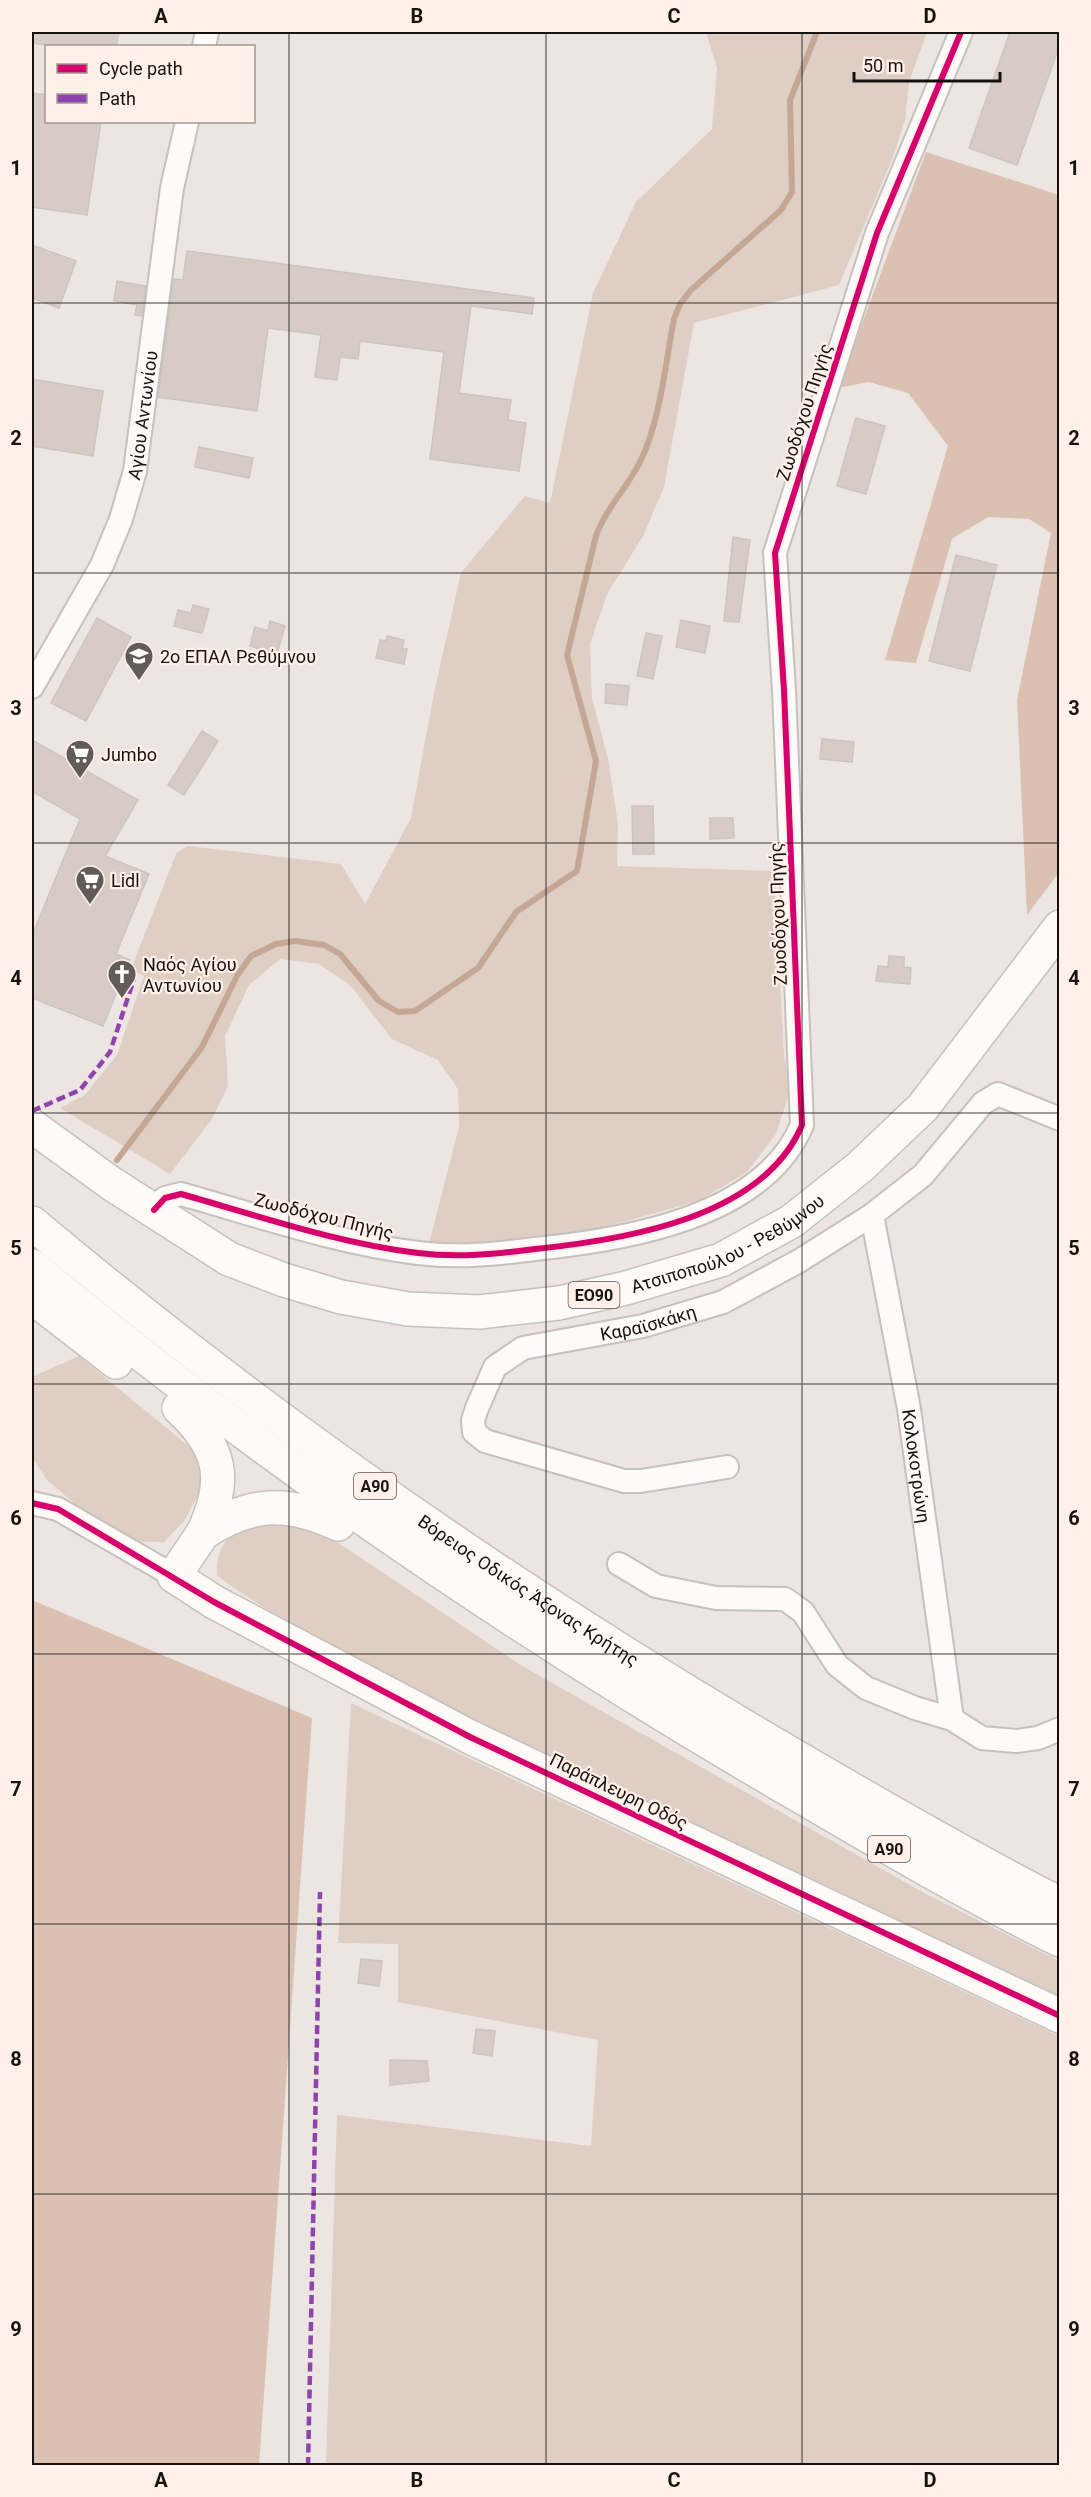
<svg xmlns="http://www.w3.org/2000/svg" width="1091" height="2497" font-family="Roboto,sans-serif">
	<rect width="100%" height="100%" fill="#ece5e1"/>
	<!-- green -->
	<path fill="#dfcec3" d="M 706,32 L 927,32 L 909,82 L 905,120 L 893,157 L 839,285 L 694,323 L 664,487 L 643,536 L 607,594 L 590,644 L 592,699 L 608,758 L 618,825 L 617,866 L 774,871 L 784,1054 L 790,1091 L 776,1134 L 747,1172 L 698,1201 L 605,1227 L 508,1244 L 429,1244 L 459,1127 L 458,1089 L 438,1060 L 392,1039 L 350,985 L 319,964 L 280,959 L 249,985 L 225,1036 L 228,1086 L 212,1119 L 170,1174 L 60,1108 L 85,1095 L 117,1055 L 144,976 L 131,969 L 176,854 L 187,846 L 341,864 L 365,904 L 411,818 L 434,693 L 461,573 L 525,496 L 550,503 L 593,293 L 636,202 L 712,129 L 717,68 Z
		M 79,1356 L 192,1449 L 203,1473 L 201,1490 L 184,1521 L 164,1542 L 141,1542 L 81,1509 L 47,1480 L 32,1457 L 32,1380 L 34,1376 Z
		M 257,1522 L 295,1522 L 340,1544 L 522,1666 L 926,1894 L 1059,1961 L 1059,2000 C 866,1909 671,1823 481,1725 C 391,1679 299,1635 217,1576 C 216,1545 228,1532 257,1522 Z
		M 351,1703 L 1059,2036 L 1059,2465 L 326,2465 L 337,2115 L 591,2146 L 598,2040 L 398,2002 L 398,1944 L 338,1943 Z"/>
	<!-- forest -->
	<path fill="#dac1b2" d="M 926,152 L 1059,195 L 1060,871 L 1027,915 L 1017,700 L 1051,533 L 1029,519 L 988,517 L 952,539 L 916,663 L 885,660 L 948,446 L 908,393 L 869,382 L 838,388 Z
		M 32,1600 L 312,1718 L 259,2465 L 32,2465 Z"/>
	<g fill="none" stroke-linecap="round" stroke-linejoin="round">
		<!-- stream -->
		<path stroke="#c4a795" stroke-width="6" d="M 117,1160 L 202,1047 L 237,976 L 251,956 L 276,944 L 295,941 L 324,945 L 340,954 L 379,1001 L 398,1012 L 415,1011 L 478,968 L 516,912 L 577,871 L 596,761 L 567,655 L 596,536 C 606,508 628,487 641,460 C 661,417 665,365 674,319 L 680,304 L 691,290 L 781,210 L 792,192 L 790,100 L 817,32"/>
	</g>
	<!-- building -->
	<path fill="#d7ccc5" stroke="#cbc5c2" stroke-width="1.5" d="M 32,32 L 119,32 L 116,46 L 54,46 L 32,43 Z
		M 1010,32 L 1053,32 L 1059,34 L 1059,47 L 1017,165 L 969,148 Z
		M 32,93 L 46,95 L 46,122 L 101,122 L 87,215 L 32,207 Z
		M 32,245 L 76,261 L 59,308 L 32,298 Z
		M 187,251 L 534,298 L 532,314 L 471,306 L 459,393 L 511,400 L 508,420 L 526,423 L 519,471 L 430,459 L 444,352 L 360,341 L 358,359 L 340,357 L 337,380 L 315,377 L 321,335 L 268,328 L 257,411 L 158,397 L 174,279 L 183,280 Z
		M 117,281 L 146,286 L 142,316 L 135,315 L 137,305 L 114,301 Z
		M 32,379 L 103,391 L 93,456 L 32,446 Z
		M 856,418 L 885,426 L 866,494 L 837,486 Z
		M 199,447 L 253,458 L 249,478 L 195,467 Z
		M 733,537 L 750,540 L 739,622 L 724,621 Z
		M 956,555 L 997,565 L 970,671 L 929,661 Z
		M 193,605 L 209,609 L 202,633 L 174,626 L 178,610 L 191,613 Z
		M 97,618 L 131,637 L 86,721 L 51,703 Z
		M 681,620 L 710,626 L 705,653 L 676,647 Z
		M 270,621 L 285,626 L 277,654 L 250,646 L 255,627 L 268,631 Z
		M 646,633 L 662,636 L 653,679 L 637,676 Z
		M 387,636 L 404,640 L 402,648 L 407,649 L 404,664 L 376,658 L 380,640 L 386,641 Z
		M 606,684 L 629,686 L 627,705 L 605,703 Z
		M 202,731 L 218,741 L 184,795 L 168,785 Z
		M 822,739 L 854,742 L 852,762 L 820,759 Z
		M 32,740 L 138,800 L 105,856 L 149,874 L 116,954 L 130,960 L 103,1026 L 32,998 L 32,936 L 80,819 L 32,791 Z
		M 632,806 L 653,806 L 654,854 L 633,854 Z
		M 710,818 L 733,818 L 734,838 L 710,839 Z
		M 889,956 L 904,957 L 904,967 L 911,968 L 910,984 L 876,981 L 878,966 L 888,967 Z
		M 361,1959 L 382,1961 L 379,1986 L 358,1983 Z
		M 476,2029 L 495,2031 L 492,2056 L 473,2053 Z
		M 390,2060 L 427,2061 L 429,2081 L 390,2085 Z"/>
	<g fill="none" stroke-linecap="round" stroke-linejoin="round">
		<!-- street casing -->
		<g stroke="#c7c1be" stroke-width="26">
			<g id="street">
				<path d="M 204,46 L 207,32"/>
				<path id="s1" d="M 32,687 L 102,565 L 121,519 L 135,471 L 172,188 L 187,122"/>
				<path d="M 154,1210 L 165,1198 L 181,1194 C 259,1216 337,1243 418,1253 C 458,1258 496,1254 535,1249 C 624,1240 763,1218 802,1125 L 784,690 L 775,553 L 877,233 L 961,32"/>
				<path id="s2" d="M 872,1215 L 909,1409 L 952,1719"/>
				<path id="s3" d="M 727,1467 L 641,1481 L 624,1481 L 485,1441 L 474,1432 L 473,1420 L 477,1408 L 495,1367 L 523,1348 L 643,1326 L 723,1302 L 799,1261 L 872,1215 L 923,1175 L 983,1103 L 998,1094 L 1060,1119"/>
				<path d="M 32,1503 L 58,1509 L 174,1576"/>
				<path d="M 619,1564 L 656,1586 L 716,1598 L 785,1599 L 803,1612 L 837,1665 L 866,1688 L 915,1708 L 952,1719 L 982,1738 L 1016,1741 L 1038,1738 L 1060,1729"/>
			</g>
		</g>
		<!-- secondary casing -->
		<g stroke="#c7c1be" stroke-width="36">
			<path id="secondary" d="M 203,1533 L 174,1576 L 214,1602 L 470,1737 L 1060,2016"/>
		</g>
		<!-- primary casing -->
		<g stroke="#c7c1be" stroke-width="36">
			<g id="primary">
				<path id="s4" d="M 32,1126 L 112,1184 L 229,1259 L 284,1280 L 341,1297 L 408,1309 L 479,1312 L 559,1303 L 626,1288 L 721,1260 L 792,1221 L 860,1167 L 923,1107 L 1060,927"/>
			</g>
		</g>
		<!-- highway casing -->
		<g stroke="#c7c1be" stroke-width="36">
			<g id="highway">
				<path id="s5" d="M 32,1223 C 274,1426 537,1607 810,1765 C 892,1813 975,1861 1060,1904"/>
				<path d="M 32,1266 C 271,1465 531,1640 800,1796 C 885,1846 971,1896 1060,1940"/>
				<path d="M 32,1297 L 116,1362"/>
				<path d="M 179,1408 C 222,1448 228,1480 203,1533"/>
				<path d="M 203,1533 C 251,1502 286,1500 338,1524"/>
			</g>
		</g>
		<!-- street -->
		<use href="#street" stroke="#fcfbfa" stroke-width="22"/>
		<!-- secondary -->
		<use href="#secondary" stroke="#fcfbfa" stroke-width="33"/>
		<!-- primary -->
		<use href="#primary" stroke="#fcfbfa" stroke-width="33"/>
		<!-- highway -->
		<use href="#highway" stroke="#fcfbfa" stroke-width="33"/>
		<!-- quiet -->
		<path stroke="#8e44ad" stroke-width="4.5" stroke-dasharray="9 4.5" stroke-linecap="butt" d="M 32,1111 L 80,1090 L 110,1052 L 134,979
			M 308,2466 L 320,1892"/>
		<!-- cycleway casing -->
		<g stroke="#fff1ea" stroke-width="10">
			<path id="cycleway" d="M 154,1210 L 165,1198 L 181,1194 C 259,1216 337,1243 418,1253 C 458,1258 496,1254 535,1249 C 624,1240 763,1218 802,1125 L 784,690 L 775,553 L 877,233 L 961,32
				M 32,1503 L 58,1509 L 214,1602 L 470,1737 L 1060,2016"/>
		</g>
		<!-- cycleway -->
		<use href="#cycleway" stroke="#d6006c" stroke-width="6"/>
	</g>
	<!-- grid -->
	<path fill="none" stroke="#171210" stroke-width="1.5" stroke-opacity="0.55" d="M 289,32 L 289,2466M 546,32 L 546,2466M 802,32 L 802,2466M 32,303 L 1060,303M 32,573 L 1060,573M 32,843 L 1060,843M 32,1113 L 1060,1113M 32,1384 L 1060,1384M 32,1654 L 1060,1654M 32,1924 L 1060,1924M 32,2194 L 1060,2194"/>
	<!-- icons -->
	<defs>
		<g id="school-pin" transform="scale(1.5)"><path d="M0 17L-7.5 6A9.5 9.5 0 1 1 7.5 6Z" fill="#625c59" stroke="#fff1ea"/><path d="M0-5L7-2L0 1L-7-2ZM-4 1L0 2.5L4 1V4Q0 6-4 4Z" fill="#fff"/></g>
		<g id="supermarket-pin" transform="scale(1.5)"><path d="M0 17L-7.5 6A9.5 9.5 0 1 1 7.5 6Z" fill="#625c59" stroke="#fff1ea"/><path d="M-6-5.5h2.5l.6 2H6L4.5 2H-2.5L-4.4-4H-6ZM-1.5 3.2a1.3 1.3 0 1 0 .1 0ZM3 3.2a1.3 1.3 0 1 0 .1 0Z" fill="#fff"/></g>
		<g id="church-pin" transform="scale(1.5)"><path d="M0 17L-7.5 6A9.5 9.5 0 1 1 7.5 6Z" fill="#625c59" stroke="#fff1ea"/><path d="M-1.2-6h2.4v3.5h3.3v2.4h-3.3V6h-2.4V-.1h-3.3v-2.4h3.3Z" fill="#fff"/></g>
	</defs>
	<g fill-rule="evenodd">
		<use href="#school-pin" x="139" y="656"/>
		<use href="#supermarket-pin" x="80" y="754"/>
		<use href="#supermarket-pin" x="90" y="880"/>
		<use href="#church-pin" x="122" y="974"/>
	</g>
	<g text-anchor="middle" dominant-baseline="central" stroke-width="4.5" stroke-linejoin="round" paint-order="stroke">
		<!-- shield labels -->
		<g fill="#fff1ea" stroke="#5d5551" stroke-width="1.5">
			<rect x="568.5" y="1282" width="51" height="26" rx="4.5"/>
			<rect x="354" y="1473" width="42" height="26" rx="4.5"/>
			<rect x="868" y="1836" width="42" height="26" rx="4.5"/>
		</g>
		<g font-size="16" font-weight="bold" fill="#171210">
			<text x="594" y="1295">ΕΟ90</text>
			<text x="375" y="1486">Α90</text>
			<text x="889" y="1849">Α90</text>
		</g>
		<!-- street labels -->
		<g font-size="18" fill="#171210" stroke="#fff1ea">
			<text transform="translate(804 412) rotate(-72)">Ζωοδόχου Πηγής</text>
			<text stroke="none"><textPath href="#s1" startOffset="297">Αγίου Αντωνίου</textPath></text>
			<text transform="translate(778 914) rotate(-92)">Ζωοδόχου Πηγής</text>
			<text transform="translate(324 1216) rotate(14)">Ζωοδόχου Πηγής</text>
			<text stroke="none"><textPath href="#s4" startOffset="756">Ατσιποπούλου - Ρεθύμνου</textPath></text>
			<text stroke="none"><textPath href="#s3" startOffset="494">Καραϊσκάκη</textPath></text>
			<text stroke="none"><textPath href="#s2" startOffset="255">Κολοκοτρώνη</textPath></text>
			<text stroke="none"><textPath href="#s5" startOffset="618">Βόρειος Οδικός Άξονας Κρήτης</textPath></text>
			<text transform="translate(619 1791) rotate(26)">Παράπλευρη Οδός</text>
		</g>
		<!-- poi labels -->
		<g font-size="18" fill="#171210" stroke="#fff1ea" text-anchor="start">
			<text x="160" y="656">2ο ΕΠΑΛ Ρεθύμνου</text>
			<text x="101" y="754">Jumbo</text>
			<text x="111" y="880">Lidl</text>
			<text x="143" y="964">Ναός Αγίου<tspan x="143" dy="21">Αντωνίου</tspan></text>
		</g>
	</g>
	<!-- border -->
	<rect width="1091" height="2497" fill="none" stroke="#fff1ea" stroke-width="66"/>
	<!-- legend -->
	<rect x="45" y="45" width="210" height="78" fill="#fff1ea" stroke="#a29893" stroke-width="1.5"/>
	<rect x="57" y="64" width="30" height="9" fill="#d6006c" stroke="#a29893" stroke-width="1.5"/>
	<text x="99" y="75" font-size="18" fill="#171210">Cycle path</text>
	<rect x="57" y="94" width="30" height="9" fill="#8e44ad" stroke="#a29893" stroke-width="1.5"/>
	<text x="99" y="105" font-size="18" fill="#171210">Path</text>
	<!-- scale -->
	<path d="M854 72v9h146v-9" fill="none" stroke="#171210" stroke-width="3"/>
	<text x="863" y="72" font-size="18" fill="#171210" stroke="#fff1ea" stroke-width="4.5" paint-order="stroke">50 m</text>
	<rect x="33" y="33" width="1025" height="2431" fill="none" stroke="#171210" stroke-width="2"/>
	<g font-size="20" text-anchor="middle" font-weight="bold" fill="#171210">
		<text x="161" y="23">A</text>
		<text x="417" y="23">B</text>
		<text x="674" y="23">C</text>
		<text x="930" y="23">D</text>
		<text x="16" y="175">1</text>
		<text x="1074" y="175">1</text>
		<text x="16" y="445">2</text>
		<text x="1074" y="445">2</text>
		<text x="16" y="715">3</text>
		<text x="1074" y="715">3</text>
		<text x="16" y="985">4</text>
		<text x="1074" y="985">4</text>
		<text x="16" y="1255">5</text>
		<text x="1074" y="1255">5</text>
		<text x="16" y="1525">6</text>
		<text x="1074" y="1525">6</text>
		<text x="16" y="1796">7</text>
		<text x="1074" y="1796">7</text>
		<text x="16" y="2066">8</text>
		<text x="1074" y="2066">8</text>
		<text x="16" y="2336">9</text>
		<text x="1074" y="2336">9</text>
		<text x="161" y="2487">A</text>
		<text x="417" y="2487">B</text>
		<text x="674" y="2487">C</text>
		<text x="930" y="2487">D</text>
	</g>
</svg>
